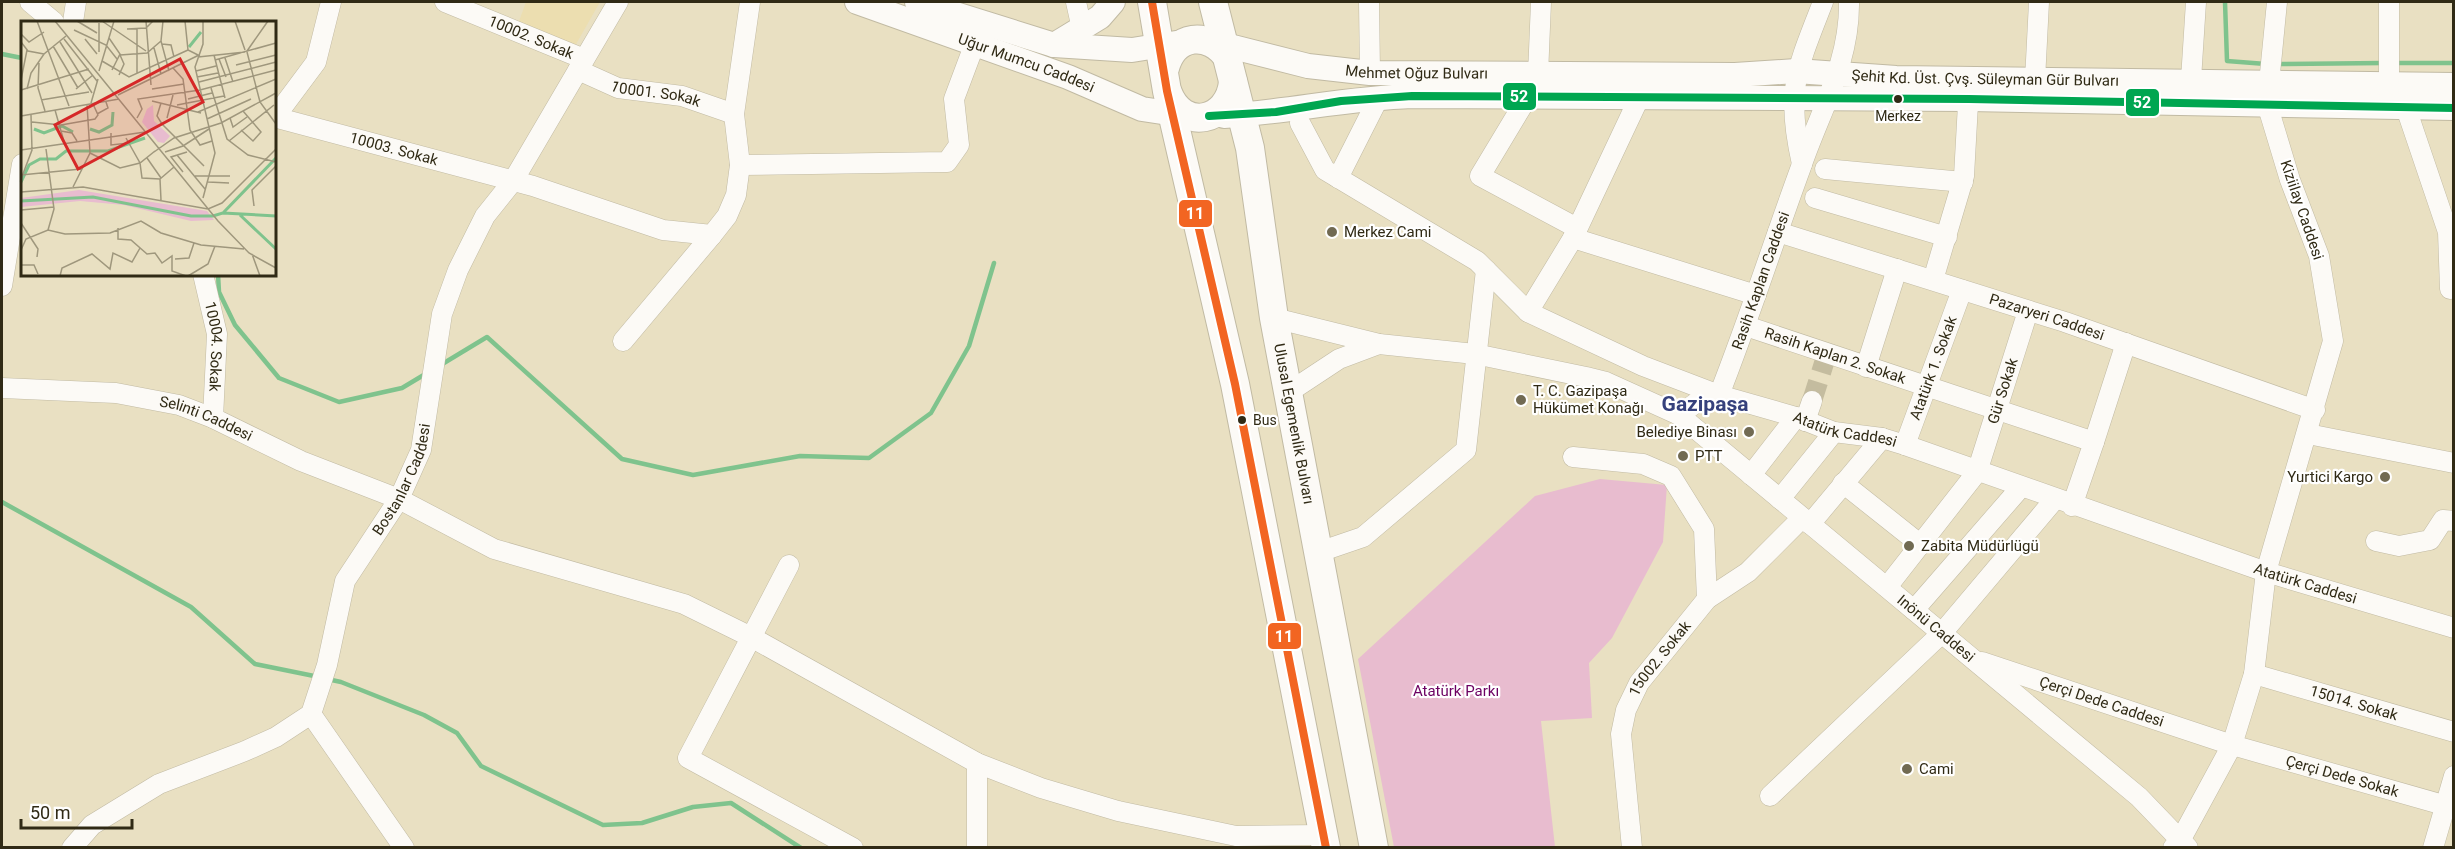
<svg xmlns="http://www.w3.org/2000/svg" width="2455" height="849" font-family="Roboto,sans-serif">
	<rect width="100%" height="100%" fill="#e9e0c2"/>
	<!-- built -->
	<path fill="#ecdeb0" d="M 526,2 L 600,2 L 575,46 L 518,24 Z"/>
	<!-- green -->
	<path fill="#e8bccf" d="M 1600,479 L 1667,485 L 1663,542 L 1612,638 L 1589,663 L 1592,718 L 1541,721 L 1555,847 L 1394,847 L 1358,659 L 1535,496 Z"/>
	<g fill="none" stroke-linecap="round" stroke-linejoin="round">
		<!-- stream -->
		<path stroke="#7fc38d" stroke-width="4.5" d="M 2225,2 L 2227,61 L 2266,64
			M 2,54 L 22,58
			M 2395,63 L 2454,63
			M 2275,64 L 2383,63
			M 218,274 L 219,292 L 235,325 L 279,378 L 339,402 L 402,388 L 427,373
			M 439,366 L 487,337 L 622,459 L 693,475 L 800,456 L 869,458 L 931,413 L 969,346 L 994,263
			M 2,502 L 191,607 L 255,664 L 319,677
			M 327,679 L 341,682 L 424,715 L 457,733 L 481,766 L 603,825 L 642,823 L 693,807 L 731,803 L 801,848"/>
		<!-- minor-tunnel -->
		<path stroke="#c4bc9f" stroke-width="20" stroke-dasharray="20 10" stroke-linecap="butt" d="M 1812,401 L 1825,360"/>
		<!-- minor casing -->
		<g stroke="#c1baa3" stroke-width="21">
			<g id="minor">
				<path d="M 30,2 L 54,22"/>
				<path id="s1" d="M 445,2 L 584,59"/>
				<path d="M 1076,2 L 1082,29"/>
				<path d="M 1369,2 L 1370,73"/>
				<path d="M 2389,2 L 2389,83"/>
				<path d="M 73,22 L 76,2"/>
				<path id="s2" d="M 578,70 L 618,88 L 682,96 L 734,114"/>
				<path d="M 1538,75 L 1541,2"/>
				<path d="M 2035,80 L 2039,2"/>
				<path d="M 2190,95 L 2196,2"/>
				<path d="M 1527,98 L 1480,176 L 1577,228"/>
				<path d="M 2406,108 L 2448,232 L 2450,289"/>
				<path id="s3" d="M 274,117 L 533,186 L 663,230 L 712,235 L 727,216 L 736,195 L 740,165 L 734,114 L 750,2"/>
				<path d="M 275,117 L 316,62 L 331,2"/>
				<path id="s4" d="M 1300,123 L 1325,170 L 1477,261 L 1528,312 L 1643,366 L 1719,395 L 1796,417 L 1834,432 L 1882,438 L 1905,445 L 2266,572 L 2454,628"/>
				<path d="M 1802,164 C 1785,90 1797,69 1823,2"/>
				<path d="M 740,165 L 947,162 L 959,145 L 954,99 L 975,43"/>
				<path d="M 1825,169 L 1963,182"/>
				<path d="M 1338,178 L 1379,97"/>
				<path d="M 1815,198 L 1947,237"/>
				<path id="s5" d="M 1778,232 L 2065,322 L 2315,410"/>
				<path d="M 1573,238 L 1756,295"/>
				<path id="s6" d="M 203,274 L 217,334 L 213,418"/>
				<path d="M 1933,280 L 1964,176 L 1969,86"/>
				<path d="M 2,286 L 22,164"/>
				<path d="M 1528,312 L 1573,238 L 1640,96"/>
				<path id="s7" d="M 1274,318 L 1379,344 L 1475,354 L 1586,377 L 1606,382 L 1679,415 L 1700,400 L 1719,395 C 1749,319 1773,243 1801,167 C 1820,111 1850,63 1849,2"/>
				<path id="s8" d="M 1746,326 L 2094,442 L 2072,506"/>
				<path d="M 623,341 L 712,235"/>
				<path d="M 1866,367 L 1897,269"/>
				<path id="s9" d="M 2,388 L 116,393 L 179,405 L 213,418 L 301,461 L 399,499 L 494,549 L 684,604 L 751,637 L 977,763 L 1041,788 L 1118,811 L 1236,836 L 1324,835"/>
				<path d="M 1289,392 L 1339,359 L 1379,344"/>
				<path id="s10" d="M 1679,415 L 2139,797 L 2188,848"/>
				<path d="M 1805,421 L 1812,401"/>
				<path d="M 2308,434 L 2454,463"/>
				<path d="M 2094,442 L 2126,343"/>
				<path id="s11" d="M 1905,445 L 1962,290"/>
				<path d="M 1573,457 L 1643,464 L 1671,476 L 1704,529 L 1707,599"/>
				<path d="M 1751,475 L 1796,417"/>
				<path d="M 1843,483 L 1921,545"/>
				<path d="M 1780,499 L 1834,432"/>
				<path d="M 1810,524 L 1882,438"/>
				<path d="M 2376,541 L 2399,546 L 2430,540 L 2443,520 L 2454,521"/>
				<path d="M 1319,552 L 1363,537 L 1466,450 L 1486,270"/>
				<path d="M 789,565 L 688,758 L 853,848"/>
				<path id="s12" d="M 1887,587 L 1977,472 L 2028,311"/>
				<path d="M 1914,610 L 2021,487"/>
				<path id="s13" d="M 1982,662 L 2232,745 L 2454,808"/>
				<path id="s14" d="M 2254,674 L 2454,732"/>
				<path d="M 311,714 L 404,848"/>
				<path d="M 977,763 L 977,848"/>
				<path d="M 1770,796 L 1942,633 L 2055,499"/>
				<path id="s15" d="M 72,848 L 92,825 L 159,784 L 245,751 L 276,737 L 311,714 L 327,665 L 345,581 L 399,499 L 421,450 L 442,314 L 458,270 L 485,216 L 513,181 L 618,2"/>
				<path id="s16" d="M 1632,848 L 1621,734 L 1626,710 L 1639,683 L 1707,599 L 1748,572 L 1802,518"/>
				<path d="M 2173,848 L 2181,839 L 2232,745 L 2254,674 L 2266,572 L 2333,341 L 2319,256 L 2290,180 L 2267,104 L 2277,2"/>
				<path d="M 2433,848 L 2454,776"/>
			</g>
		</g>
		<!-- major casing -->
		<g stroke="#c1baa3" stroke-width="26">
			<g id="major">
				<path id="s17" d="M 857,2 L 1068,77 L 1142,109 L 1188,116"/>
				<path d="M 917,2 L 1054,45 L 1132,50 L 1176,43"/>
				<path id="s18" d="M 1213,42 L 1308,66 L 1370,73 L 1735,75 L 1796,71 L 1896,78 L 2454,85"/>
				<path d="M 1054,45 L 1100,17 L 1113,2"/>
				<path d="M 1224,116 C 1287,112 1349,98 1412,96 L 1969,99 L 2454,108"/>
			</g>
		</g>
		<!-- highway casing -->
		<g stroke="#c1baa3" stroke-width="30">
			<g id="highway">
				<path d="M 1152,2 L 1167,91 L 1235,384 L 1326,848"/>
				<path id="s19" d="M 1213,2 L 1250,148 L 1274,318 L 1374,848"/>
				<path d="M 1165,68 C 1174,34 1209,30 1228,58"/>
				<path d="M 1168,93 C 1183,132 1229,122 1233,82"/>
			</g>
		</g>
		<!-- minor -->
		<use href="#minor" stroke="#fcfaf6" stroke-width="20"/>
		<!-- major -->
		<use href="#major" stroke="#fcfaf6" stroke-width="24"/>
		<!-- highway -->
		<use href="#highway" stroke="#fcfaf6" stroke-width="28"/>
		<!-- bus-1 casing -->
		<g stroke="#fff" stroke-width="12">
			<path id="bus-1" d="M 1152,2 L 1167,91 L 1235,384 L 1326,848"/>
		</g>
		<!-- bus-2 casing -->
		<g stroke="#fff" stroke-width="12">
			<path id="bus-2" d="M 1209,116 L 1276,112 L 1341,101 L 1412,96 L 1969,99 L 2454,108"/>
		</g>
		<!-- bus-1 -->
		<use href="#bus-1" stroke="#f26522" stroke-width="8"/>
		<!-- bus-2 -->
		<use href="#bus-2" stroke="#00a651" stroke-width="8"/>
	</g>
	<!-- markers -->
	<g fill="#302a15" stroke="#fff" stroke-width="2">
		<circle cx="1898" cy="99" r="5"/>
		<circle cx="1242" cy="420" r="5"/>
	</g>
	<g fill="#716a52" stroke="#fff" stroke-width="2">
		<circle cx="1332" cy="232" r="6"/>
		<circle cx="1521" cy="400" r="6"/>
		<circle cx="1749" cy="432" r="6"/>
		<circle cx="1683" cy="456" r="6"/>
		<circle cx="2385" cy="477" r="6"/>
		<circle cx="1909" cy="546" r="6"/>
		<circle cx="1907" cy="769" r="6"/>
	</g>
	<g text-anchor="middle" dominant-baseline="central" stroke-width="4.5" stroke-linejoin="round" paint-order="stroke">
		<!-- bus labels -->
		<g font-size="14" fill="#302a15" stroke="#fff">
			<text x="1898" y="116">Merkez</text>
			<text x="1253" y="420" text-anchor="start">Bus</text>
		</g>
		<!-- street labels -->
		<g font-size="15" fill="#302a15" stroke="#fff">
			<text stroke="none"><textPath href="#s1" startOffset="93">10002. Sokak</textPath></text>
			<text stroke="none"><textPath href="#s17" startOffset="180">Uğur Mumcu Caddesi</textPath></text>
			<text stroke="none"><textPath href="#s18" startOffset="207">Mehmet Oğuz Bulvarı</textPath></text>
			<text stroke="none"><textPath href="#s18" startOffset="776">Şehit Kd. Üst. Çvş. Süleyman Gür Bulvarı</textPath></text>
			<text stroke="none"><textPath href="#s2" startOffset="82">10001. Sokak</textPath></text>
			<text stroke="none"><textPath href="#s3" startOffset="124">10003. Sokak</textPath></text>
			<text transform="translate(2302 210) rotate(71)">Kiziilay Caddesi</text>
			<text stroke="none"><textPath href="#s7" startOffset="586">Rasih Kaplan Caddesi</textPath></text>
			<text stroke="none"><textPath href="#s5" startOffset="282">Pazaryeri Caddesi</textPath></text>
			<text stroke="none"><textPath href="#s6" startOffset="74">10004. Sokak</textPath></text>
			<text stroke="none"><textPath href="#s8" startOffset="94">Rasih Kaplan 2. Sokak</textPath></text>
			<text stroke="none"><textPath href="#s11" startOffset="82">Atatürk 1. Sokak</textPath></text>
			<text stroke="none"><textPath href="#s12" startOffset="231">Gür Sokak</textPath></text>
			<text stroke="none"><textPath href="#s9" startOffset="208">Selinti Caddesi</textPath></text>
			<text stroke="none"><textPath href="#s19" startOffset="430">Ulusal Egemenlik Bulvarı</textPath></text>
			<text stroke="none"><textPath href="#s4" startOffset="642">Atatürk Caddesi</textPath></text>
			<text stroke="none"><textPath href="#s15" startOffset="532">Bostanlar Caddesi</textPath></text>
			<text stroke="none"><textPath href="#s4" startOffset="1128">Atatürk Caddesi</textPath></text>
			<text stroke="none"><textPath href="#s10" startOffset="334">Inönü Caddesi</textPath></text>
			<text stroke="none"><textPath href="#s16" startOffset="201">15002. Sokak</textPath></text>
			<text stroke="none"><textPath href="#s13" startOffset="126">Çerçi Dede Caddesi</textPath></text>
			<text stroke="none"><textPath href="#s14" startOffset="104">15014. Sokak</textPath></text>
			<text stroke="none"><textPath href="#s13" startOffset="378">Çerçi Dede Sokak</textPath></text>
		</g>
		<!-- poi labels -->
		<g font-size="15" fill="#302a15" stroke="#fff" text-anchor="start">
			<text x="1344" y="232">Merkez Cami</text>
			<text x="1533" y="391">T. C. Gazipaşa<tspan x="1533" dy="17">Hükümet Konağı</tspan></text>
			<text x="1737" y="432" text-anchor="end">Belediye Binası</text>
			<text x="1695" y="456">PTT</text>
			<text x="2373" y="477" text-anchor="end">Yurtici Kargo</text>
			<text x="1921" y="546">Zabita Müdürlügü</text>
			<text x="1919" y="769">Cami</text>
		</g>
		<!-- park labels -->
		<g font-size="15" fill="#6c0062" stroke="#fff">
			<text x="1456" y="691">Atatürk Parkı</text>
		</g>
		<!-- district labels -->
		<g font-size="21" font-weight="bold" fill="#36417c" stroke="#fff">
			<text x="1705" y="404">Gazipaşa</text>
		</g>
	</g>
	<!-- overview -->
	<g transform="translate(21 21)">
		<rect width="255" height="255" fill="#e9e0c2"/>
		<path d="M 132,84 L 133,100 L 149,115 L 143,122 L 137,121 L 121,101 L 126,88 ZM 58,169 L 186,190 L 193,199 L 170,200 L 103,184 L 59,180 L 0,186 L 0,177 Z" fill="#e8bccf"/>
		<path fill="none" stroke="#7fc38d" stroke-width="3" d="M 168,26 L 180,11M 13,108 L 23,112 L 41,105 L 52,111M 69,108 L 78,111 L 91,104 L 92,91M 0,161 L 8,144 L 19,138 L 35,138 L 45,130 L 87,130 L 124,117M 0,180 L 72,176 L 170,195 L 192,195 L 202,192 L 255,137M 202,192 L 255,195M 219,194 L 255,228"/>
		<path fill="none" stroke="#9f977d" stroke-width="1.5" d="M 16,0 L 48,85M 34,0 L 197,200 L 228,232 L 255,247M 56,0 L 76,12M 81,0 L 125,30M 125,0 L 130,64M 142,0 L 140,20 L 148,50M 164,0 L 167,29 L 179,35M 214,0 L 224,29M 78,2 L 78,31M 106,8 L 125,7 L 132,0M 116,8 L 116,52M 53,9 L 85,24 L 96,38M 0,13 L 8,21 L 23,11M 88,17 L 99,33 L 91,49M 43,18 L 76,60M 64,18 L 76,33M 0,21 L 7,30 L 23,33M 39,21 L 71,72M 141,23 L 150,24 L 153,36M 32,25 L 57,67M 133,27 L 140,53M 226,30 L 247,0M 226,31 L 239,81 L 255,103M 99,34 L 126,32 L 140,20M 193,34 L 204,77M 177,36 L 224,31M 204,37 L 212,61M 198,38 L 205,56M 194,39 L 255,22M 81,40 L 108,56 L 167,29M 18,42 L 17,67 L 24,90M 215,44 L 255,34M 152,47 L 162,58 L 169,109 L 179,124 L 191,120M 78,50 L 93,0M 175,50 L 195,45M 98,54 L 103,43 L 99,34M 176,56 L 197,52M 0,59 L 6,29M 178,61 L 255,41M 190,67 L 206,118 L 227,134 L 255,141M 6,68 L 10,52 L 23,33 L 45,15M 55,68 L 72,54M 131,68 L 163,63M 0,69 L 68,48M 97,74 L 178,34M 167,78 L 191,72M 20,79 L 68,71M 131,80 L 180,92M 70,82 L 77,58M 140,82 L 136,95 L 141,103 L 183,145M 156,84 L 203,75M 34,89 L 44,124M 177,91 L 255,58M 76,93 L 87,87 L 85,81M 0,95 L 98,78M 116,97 L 121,88 L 117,78 L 179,69 L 255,49M 146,97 L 152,74M 209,97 L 212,106 L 226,96M 186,98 L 230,78M 11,101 L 40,104 L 74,98 L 77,94 L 72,83M 220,109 L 232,120 L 240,111 L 222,90M 40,110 L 51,112 L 56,120M 90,112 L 90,124 L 108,122M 105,117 L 119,142 L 121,157 L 139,158M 208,120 L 253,84M 25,128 L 33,188 L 27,209M 0,129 L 124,111M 133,131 L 153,117 L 200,102 L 255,72M 144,131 L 162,125 L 188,108M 69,132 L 99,147 L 119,142 L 134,130M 156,134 L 184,168M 126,137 L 140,157M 162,151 L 150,136 L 166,131M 0,154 L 60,148M 174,155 L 209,155M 0,158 L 11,129 L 10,94M 187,161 L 208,162M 52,166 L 69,132 L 66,83M 0,171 L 62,166 L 187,188 L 201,182 L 255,128M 182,177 L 194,132 L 174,46 L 182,23 L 182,0M 140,179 L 139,158 L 153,146M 233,185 L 231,169 L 255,145M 0,189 L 33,186M 0,202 L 17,228 L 16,236M 97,207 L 97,218 L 110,219 L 126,233 L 134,232 L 141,242 L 151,235 L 151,250 L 165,255M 0,229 L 5,218 L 27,209 L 44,213 L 89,212 L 120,200 L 140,212 L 180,224 L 223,228M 231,233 L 239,255M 154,238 L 168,237 L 173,222M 0,244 L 13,244 L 17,253M 39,255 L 41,247 L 71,233 L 89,248 L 92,232 L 111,241 L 119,227M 167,255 L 187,243 L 194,225"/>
		<path fill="#d62828" fill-opacity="0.15" stroke="#d62828" stroke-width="3" d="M 159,38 L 182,81 L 57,148 L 34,104 Z"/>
		<rect width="255" height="255" fill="none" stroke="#302a15" stroke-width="3"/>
	</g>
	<g stroke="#fff" stroke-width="2">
		<rect x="1502" y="82" width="35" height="29" rx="6" fill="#00a651"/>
		<rect x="2125" y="88" width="35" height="29" rx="6" fill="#00a651"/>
		<rect x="1178" y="199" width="35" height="29" rx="6" fill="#f26522"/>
		<rect x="1267" y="622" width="35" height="28" rx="6" fill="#f26522"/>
	</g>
	<g font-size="16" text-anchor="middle" font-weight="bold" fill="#fff">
		<text x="1519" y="102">52</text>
		<text x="2142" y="108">52</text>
		<text x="1195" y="219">11</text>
		<text x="1284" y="642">11</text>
	</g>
	<!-- border -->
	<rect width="2455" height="849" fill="none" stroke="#302a15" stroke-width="6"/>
	<!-- scale -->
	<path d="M21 819v9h111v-9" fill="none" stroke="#302a15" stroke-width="3"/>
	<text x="30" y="819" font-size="18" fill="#302a15" stroke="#ffffff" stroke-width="4.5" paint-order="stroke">50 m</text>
</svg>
